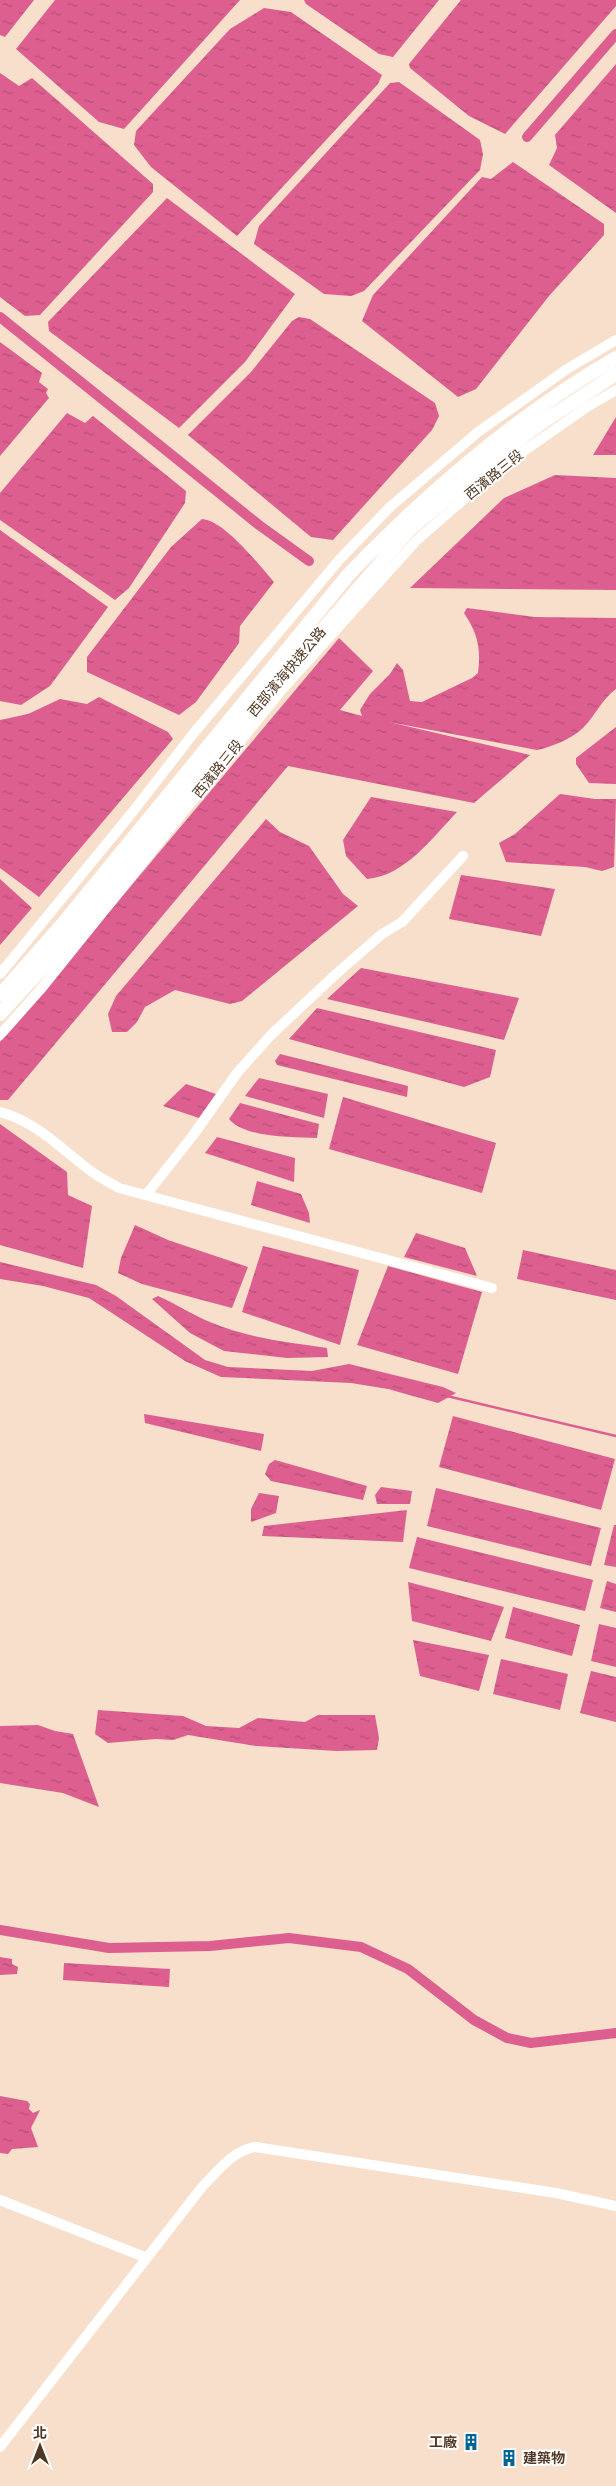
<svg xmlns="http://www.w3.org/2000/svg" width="616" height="2486" font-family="'Fira Sans Condensed','Noto Sans TC',sans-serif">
	<defs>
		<pattern id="water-ripples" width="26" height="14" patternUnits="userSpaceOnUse" patternTransform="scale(1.25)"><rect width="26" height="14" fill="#dd5f8f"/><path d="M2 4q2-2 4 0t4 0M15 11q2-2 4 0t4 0" fill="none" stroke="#b64f74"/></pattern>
	</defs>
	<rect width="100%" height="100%" fill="#f8dfcb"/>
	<!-- water -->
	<path fill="url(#water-ripples)" d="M 0,0 L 34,0 L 5,37 L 0,35 Z
		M 55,0 L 240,0 L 124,129 L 99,122 L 16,49 Z
		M 304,0 L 439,0 L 393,57 L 379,54 L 306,4 Z
		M 461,0 L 616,0 L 616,6 L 505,134 L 469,116 L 410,68 L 409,64 Z
		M 264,8 L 291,12 L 382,75 L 378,84 L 237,236 L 151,167 L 134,145 L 136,131 L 230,29 Z
		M 616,64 L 616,213 L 549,165 L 557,148 L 555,135 Z
		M 0,73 L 19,86 L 32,78 L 153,184 L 153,192 L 40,315 L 25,316 L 0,297 Z
		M 399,82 L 480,140 L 483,154 L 480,170 L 364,291 L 351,296 L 324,294 L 254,244 L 259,226 L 390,83 Z
		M 513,162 L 604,224 L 604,235 L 549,296 L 476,389 L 458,397 L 362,321 L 373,295 L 482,177 L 491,179 Z
		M 167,198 L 295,294 L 245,362 L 179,428 L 49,331 L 48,322 Z
		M 299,317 L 310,319 L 435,403 L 439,416 L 432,430 L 333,540 L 311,537 L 188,435 L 251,372 L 292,321 Z
		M 0,342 L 42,373 L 39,382 L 48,389 L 46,393 L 49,398 L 0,456 Z
		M 67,413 L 85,423 L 93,416 L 186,491 L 185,503 L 129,588 L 115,600 L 0,520 L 0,493 Z
		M 616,417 L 616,455 L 593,455 Z
		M 555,475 L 616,478 L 616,590 L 410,588 L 504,498 Z
		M 202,519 C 224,520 259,565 274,582 L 240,626 L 239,643 L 196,702 L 179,715 L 87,672 L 87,657 L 171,547 Z
		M 0,530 L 108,607 L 50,686 L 21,705 L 0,701 Z
		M 467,608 L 535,617 L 616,618 L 616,689 C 602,699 595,716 583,728 C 571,739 552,747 537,750 L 389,722 L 530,755 L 474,803 L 288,766 L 8,1100 L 0,1100 L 0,1042 L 339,638 L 373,671 L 340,710 L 362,716 L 360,710 L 370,694 L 390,674 L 397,663 L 403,670 L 410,701 L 422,702 L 472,678 L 478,673 C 481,648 478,634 464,613 Z
		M 99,697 L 168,732 L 173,739 L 39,897 L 0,868 L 0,720 L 28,714 L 60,699 L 87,704 Z
		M 616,727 L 616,784 L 589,783 L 576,764 L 576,758 Z
		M 560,794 L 595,799 L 616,799 L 614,867 L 602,871 L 585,867 L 506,862 L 499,843 L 515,834 Z
		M 371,797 L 457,812 C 432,838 405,876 367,879 L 346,856 L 343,840 Z
		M 266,819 L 280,832 L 309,846 L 343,894 L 358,906 L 242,1001 L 230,1004 L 175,990 L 145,1007 L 137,1022 L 127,1032 L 112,1032 L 108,1014 L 116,996 Z
		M 461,875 L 555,889 L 541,936 L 449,919 Z
		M 0,879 L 32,908 L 0,945 Z
		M 361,968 L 519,998 L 504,1040 L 327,999 Z
		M 317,1008 L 496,1050 L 490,1077 L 464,1087 L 289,1039 Z
		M 280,1054 L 408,1086 L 407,1097 L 277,1065 L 275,1061 Z
		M 259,1078 L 328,1094 L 324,1118 L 245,1096 Z
		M 186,1084 L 216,1094 L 199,1118 L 163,1106 Z
		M 343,1097 L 496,1143 L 482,1193 L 329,1149 Z
		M 240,1103 L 319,1124 L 317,1138 C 293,1137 245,1138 229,1119 Z
		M 0,1124 L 67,1172 L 68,1195 L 92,1206 L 83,1268 L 0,1245 Z
		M 217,1137 L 295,1158 L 294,1182 L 205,1153 Z
		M 257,1181 L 301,1194 L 309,1213 L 310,1223 L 251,1205 Z
		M 135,1225 L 168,1240 L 248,1267 L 232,1308 L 142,1284 L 118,1273 L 121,1258 Z
		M 416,1233 L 465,1248 L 477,1276 L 404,1257 Z
		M 263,1246 L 359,1270 L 340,1345 L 242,1312 Z
		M 523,1250 L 616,1270 L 616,1300 L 517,1279 Z
		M 0,1262 L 96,1285 L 116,1296 L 205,1360 L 228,1367 L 312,1371 L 349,1364 L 443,1387 L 456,1393 L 438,1403 L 388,1389 L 351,1383 L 221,1377 L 185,1361 L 89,1298 L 43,1286 L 0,1279 Z
		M 388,1266 L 482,1292 L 458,1374 L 357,1345 Z
		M 158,1296 C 177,1304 192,1315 210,1322 C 247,1338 287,1342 327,1348 L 328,1357 L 287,1358 L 224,1351 L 190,1333 L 152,1299 Z
		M 144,1414 L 264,1434 L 261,1451 L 145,1423 Z
		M 453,1416 L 615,1459 L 601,1510 L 439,1467 Z
		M 275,1460 L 367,1486 L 363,1500 L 271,1481 L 265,1474 L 269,1464 Z
		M 381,1487 L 412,1491 L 410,1504 L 377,1504 L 375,1495 Z
		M 436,1488 L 601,1528 L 591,1566 L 427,1526 Z
		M 259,1493 L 279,1496 L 276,1513 L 251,1522 L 251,1509 Z
		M 407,1510 L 403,1542 L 262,1536 L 264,1526 Z
		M 614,1525 L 616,1525 L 616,1567 L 604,1565 Z
		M 417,1537 L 593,1580 L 585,1611 L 409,1568 Z
		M 607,1581 L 616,1584 L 616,1612 L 600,1608 Z
		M 408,1582 L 504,1607 L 491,1641 L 412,1621 Z
		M 513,1607 L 580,1625 L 572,1656 L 505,1638 Z
		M 599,1624 L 616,1628 L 616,1667 L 591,1661 Z
		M 413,1640 L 489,1655 L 479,1691 L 420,1676 Z
		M 501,1659 L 568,1674 L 560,1710 L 493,1694 Z
		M 591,1671 L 616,1677 L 616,1722 L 580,1713 Z
		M 98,1710 L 183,1716 L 206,1726 L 239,1728 L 258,1718 L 305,1722 L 318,1715 L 375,1715 L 379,1738 L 377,1750 L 336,1751 L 256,1746 L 188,1735 L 173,1740 L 156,1739 L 108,1743 L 95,1734 Z
		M 38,1725 L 55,1731 L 73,1734 L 99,1807 L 63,1793 L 0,1783 L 0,1726 Z
		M 0,1957 L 12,1959 L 12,1964 L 18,1967 L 17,1974 L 0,1975 Z
		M 64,1963 L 170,1969 L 169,1987 L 63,1980 Z
		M 0,2096 L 27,2101 L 30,2104 L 29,2109 L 33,2113 L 40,2110 L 31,2128 L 38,2147 L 12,2149 L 8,2154 L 0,2153 Z"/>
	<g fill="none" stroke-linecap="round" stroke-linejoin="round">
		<!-- stream -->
		<path stroke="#dd5f8f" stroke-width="2.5" d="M 447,1396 L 616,1436"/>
		<!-- canal -->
		<path stroke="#dd5f8f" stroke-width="10" d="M 527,137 L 616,34
			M 0,317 L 259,525 L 309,561
			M 0,1930 L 109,1948 L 210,1946 L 289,1938 L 361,1947 L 408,1969 L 474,2020 L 507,2038 L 531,2043 L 616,2033"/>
		<!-- minor -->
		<path stroke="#fff" stroke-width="10" d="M 0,974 L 131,814 L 193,734 L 340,559 L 390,507 L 478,432 L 567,369 L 616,340
			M 0,1035 L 40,990 L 280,692 L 417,540 L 501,467 L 587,407 L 616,390
			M 0,1112 C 37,1121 65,1153 95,1174 C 102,1179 111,1183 119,1188 L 492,1288
			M 146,1195 L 194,1134 L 237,1073 L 272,1034 L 336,974 L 382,934 L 402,922 L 463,856
			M 0,2200 L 147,2258
			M 0,2447 L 202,2187 C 218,2171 232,2151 255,2147 L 556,2193 L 616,2206"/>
		<!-- highway -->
		<path stroke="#fff" stroke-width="14" d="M 0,995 L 62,925 L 349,574 C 428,492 517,415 616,358
			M 0,1014 L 54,955 L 273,687 L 409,530 L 492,460 L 541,423 L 616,374"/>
	</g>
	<!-- icons -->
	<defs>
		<g id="building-bare" transform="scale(1.35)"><path d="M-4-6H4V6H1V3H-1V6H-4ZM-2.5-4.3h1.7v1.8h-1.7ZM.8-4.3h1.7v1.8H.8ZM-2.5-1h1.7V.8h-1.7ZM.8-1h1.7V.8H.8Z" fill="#036594" stroke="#fff" stroke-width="2.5" paint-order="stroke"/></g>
	</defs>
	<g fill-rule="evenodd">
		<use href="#building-bare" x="471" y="2442"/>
		<use href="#building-bare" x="509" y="2458"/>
	</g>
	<g text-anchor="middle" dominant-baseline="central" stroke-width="4" stroke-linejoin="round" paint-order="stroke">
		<!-- street labels -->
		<g font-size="14" fill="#503723" stroke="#fff">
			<text transform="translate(494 475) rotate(-39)">西濱路三段</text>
			<text transform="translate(287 672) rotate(-50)">西部濱海快速公路</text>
			<text transform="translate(218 769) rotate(-51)">西濱路三段</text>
		</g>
		<!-- poi labels -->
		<g font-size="14" font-weight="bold" fill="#503723" stroke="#fff" text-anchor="end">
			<text x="457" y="2442">工廠</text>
			<text x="523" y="2458" text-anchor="start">建築物</text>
		</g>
	</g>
	<!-- north arrow -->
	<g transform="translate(40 2446)" stroke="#ffffff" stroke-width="4" paint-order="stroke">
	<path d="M0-4L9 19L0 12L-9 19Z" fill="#503723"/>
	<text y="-8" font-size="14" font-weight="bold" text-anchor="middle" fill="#503723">北</text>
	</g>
</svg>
